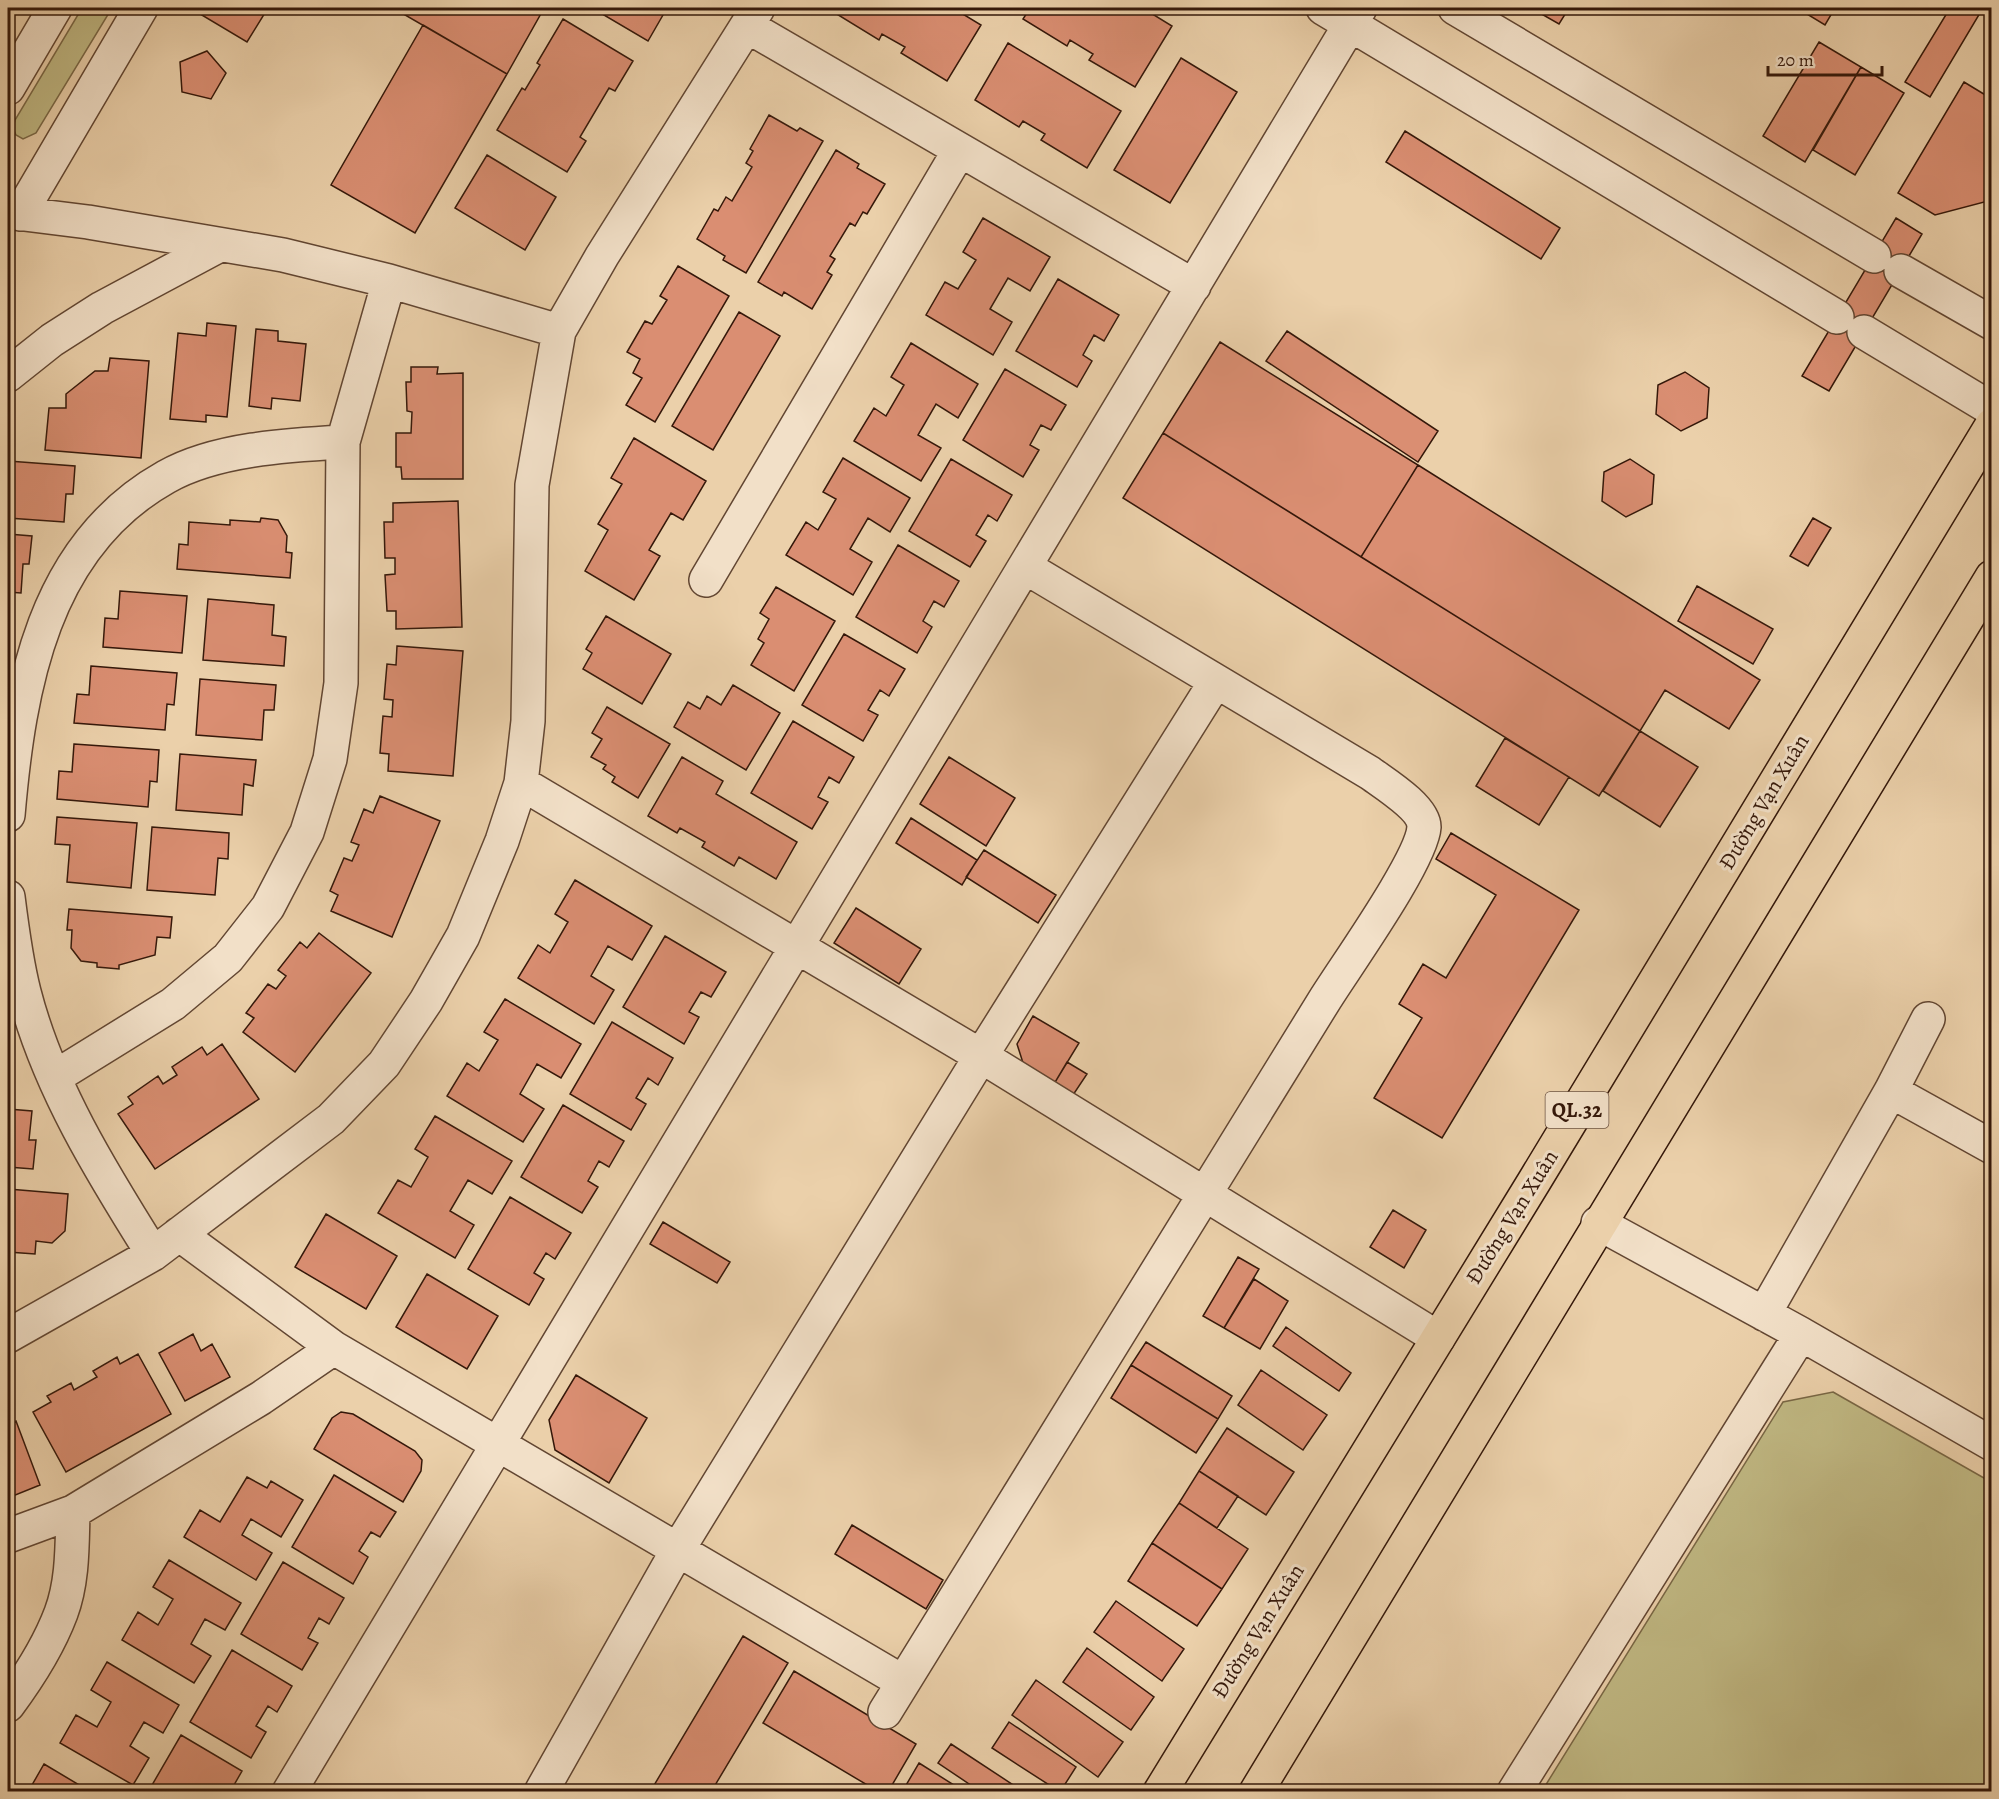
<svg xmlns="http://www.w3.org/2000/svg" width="1999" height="1799" font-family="Alegreya,serif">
	<rect width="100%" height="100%" fill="#ebd0aa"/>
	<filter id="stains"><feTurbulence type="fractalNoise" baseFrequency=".00333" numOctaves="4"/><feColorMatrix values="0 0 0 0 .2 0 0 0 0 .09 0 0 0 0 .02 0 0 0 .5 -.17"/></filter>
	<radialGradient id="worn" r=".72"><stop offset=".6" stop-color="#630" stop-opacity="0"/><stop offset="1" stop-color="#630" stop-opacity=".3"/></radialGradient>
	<!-- green -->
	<path fill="#c0b883" stroke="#7a6846" stroke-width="1.5" d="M 82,8 L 112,8 L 36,133 L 23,139 L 16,135 L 13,128 L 15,120 Z
		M 1833,1392 L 1991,1482 L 1991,1791 L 1542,1791 L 1783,1402 Z"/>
	<!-- building -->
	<path fill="#da8e72" stroke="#35180a" stroke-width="1.5" d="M 190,8 L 268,8 L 247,42 Z
		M 393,8 L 539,8 L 543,10 L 507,74 Z
		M 592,8 L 667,8 L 648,41 Z
		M 838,8 L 953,8 L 981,25 L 947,81 L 901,53 L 905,47 L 882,34 L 879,40 L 835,13 Z
		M 1030,8 L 1151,8 L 1149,12 L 1172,26 L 1135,87 L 1089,60 L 1093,54 L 1070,40 L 1067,46 L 1023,19 Z
		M 1531,8 L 1569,8 L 1559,24 Z
		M 1797,8 L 1835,8 L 1825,25 Z
		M 1950,8 L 1983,8 L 1930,97 L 1905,82 Z
		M 563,19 L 633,61 L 615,91 L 609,88 L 580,137 L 586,141 L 567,172 L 497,130 L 522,88 L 525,90 L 540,65 L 537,63 Z
		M 423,25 L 507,74 L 415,233 L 331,185 Z
		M 1992,40 L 1992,55 L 1985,51 Z
		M 1819,42 L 1861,67 L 1805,162 L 1763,136 Z
		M 1008,43 L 1121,111 L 1087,168 L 1041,140 L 1045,134 L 1023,121 L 1019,127 L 975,100 Z
		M 207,51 L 226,73 L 211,99 L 182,92 L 180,62 Z
		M 1181,58 L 1237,92 L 1170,203 L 1114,170 Z
		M 1861,67 L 1904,93 L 1855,175 L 1813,150 Z
		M 1964,82 L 1992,99 L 1992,200 L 1935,215 L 1898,193 Z
		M 769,115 L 797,131 L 800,128 L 823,141 L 746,273 L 723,260 L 725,256 L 697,239 L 714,209 L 718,211 L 726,197 L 732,201 L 752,167 L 746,163 L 753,151 L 750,149 Z
		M 1405,131 L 1560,228 L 1541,259 L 1386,162 Z
		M 836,150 L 859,164 L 857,168 L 885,184 L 867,214 L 863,212 L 855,226 L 850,223 L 830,256 L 835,259 L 827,272 L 832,275 L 812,309 L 784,292 L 782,296 L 758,282 Z
		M 487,155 L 556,197 L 525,250 L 455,208 Z
		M 983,218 L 1050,257 L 1030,291 L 1008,278 L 990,309 L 1012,322 L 993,355 L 926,315 L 945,282 L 958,289 L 976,260 L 963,252 Z
		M 1896,218 L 1922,234 L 1829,391 L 1802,376 Z
		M 678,266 L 729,296 L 655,422 L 626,405 L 642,378 L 633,373 L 640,359 L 627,352 L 645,321 L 652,324 L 667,300 L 660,296 Z
		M 1058,279 L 1119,315 L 1104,341 L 1094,335 L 1083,355 L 1092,361 L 1077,387 L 1016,351 Z
		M 739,312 L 780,336 L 713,450 L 672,426 Z
		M 207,323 L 236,326 L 227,417 L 206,415 L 206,422 L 170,419 L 178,333 L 206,336 Z
		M 256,329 L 278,331 L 278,341 L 306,344 L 300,401 L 272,398 L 271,409 L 249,406 Z
		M 1287,331 L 1438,431 L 1418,462 L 1266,361 Z
		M 1220,342 L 1418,465 L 1361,557 L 1163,433 Z
		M 911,343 L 978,384 L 958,418 L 936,404 L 918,435 L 941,448 L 921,481 L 854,441 L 874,408 L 886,416 L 904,385 L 891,377 Z
		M 110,358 L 149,361 L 141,458 L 45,450 L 49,408 L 66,408 L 66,394 L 95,371 L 108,371 Z
		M 411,367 L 438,367 L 437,374 L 463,373 L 463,479 L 402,479 L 401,467 L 396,467 L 396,433 L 411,433 L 412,412 L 407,411 L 406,382 L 411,382 Z
		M 1005,369 L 1066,405 L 1051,430 L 1041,425 L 1030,445 L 1039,450 L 1023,477 L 963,440 Z
		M 1685,372 L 1709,388 L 1707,418 L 1681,431 L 1656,414 L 1658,385 Z
		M 1163,433 L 1640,731 L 1599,796 L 1123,498 Z
		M 634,438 L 706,481 L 683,520 L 671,513 L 649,550 L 660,556 L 634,600 L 585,571 L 608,530 L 598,524 L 622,484 L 611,478 Z
		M 843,458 L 910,498 L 890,532 L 868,518 L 850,549 L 872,562 L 853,595 L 786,555 L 806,522 L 818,530 L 836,499 L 823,492 Z
		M 951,459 L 1012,495 L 997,521 L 988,515 L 976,535 L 986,541 L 970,567 L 909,531 Z
		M 1630,459 L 1654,475 L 1652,504 L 1626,517 L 1602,501 L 1604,472 Z
		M 8,461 L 75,466 L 73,494 L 66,494 L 64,522 L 8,518 Z
		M 1418,465 L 1760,680 L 1729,729 L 1665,690 L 1640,731 L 1361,557 Z
		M 458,501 L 462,627 L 396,629 L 396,611 L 387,611 L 385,575 L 395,574 L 395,558 L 385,558 L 384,522 L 393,522 L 393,503 Z
		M 261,518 L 278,520 L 287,536 L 286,552 L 292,553 L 290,578 L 177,569 L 179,544 L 188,545 L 189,522 L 230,525 L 230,520 L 260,522 Z
		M 1813,518 L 1831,528 L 1808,566 L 1790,556 Z
		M 8,534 L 32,536 L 29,564 L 23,564 L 21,593 L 8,592 Z
		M 898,545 L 959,581 L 944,607 L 934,601 L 923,621 L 932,627 L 917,653 L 856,617 Z
		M 1697,586 L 1773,629 L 1753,664 L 1678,621 Z
		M 776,587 L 835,621 L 794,691 L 751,665 L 764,643 L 758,639 L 769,619 L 760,613 Z
		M 120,591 L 187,596 L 182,653 L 103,647 L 105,618 L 118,619 Z
		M 208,599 L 274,605 L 272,635 L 286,637 L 284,666 L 203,660 Z
		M 606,616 L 671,654 L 642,704 L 583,669 L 592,653 L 586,649 Z
		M 844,634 L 905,669 L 889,696 L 880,690 L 868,710 L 878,715 L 863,741 L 802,705 Z
		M 397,646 L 463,651 L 453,776 L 388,771 L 389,754 L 380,753 L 383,716 L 392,717 L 393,700 L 384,699 L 387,664 L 396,665 Z
		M 91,666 L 177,673 L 174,705 L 167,704 L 165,730 L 74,723 L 77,694 L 89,695 Z
		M 200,679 L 276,685 L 274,710 L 264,710 L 262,740 L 196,735 Z
		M 733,685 L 780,713 L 746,770 L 674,727 L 688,702 L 700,709 L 707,696 L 721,705 Z
		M 607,707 L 670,744 L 638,798 L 612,782 L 615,777 L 603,769 L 606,765 L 591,757 L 602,739 L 592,733 Z
		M 793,721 L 854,757 L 839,783 L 829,777 L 818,797 L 828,802 L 812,829 L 751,793 Z
		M 1640,731 L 1698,767 L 1660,827 L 1603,791 Z
		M 1505,738 L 1569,777 L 1539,825 L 1476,786 Z
		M 74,744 L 159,750 L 157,782 L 150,781 L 148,807 L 57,799 L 59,771 L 72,772 Z
		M 180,754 L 256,760 L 253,786 L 244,784 L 242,815 L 176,810 Z
		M 682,757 L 723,781 L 716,794 L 797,842 L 776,879 L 739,857 L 734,866 L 702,847 L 705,842 L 680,828 L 677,833 L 648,816 Z
		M 949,757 L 1015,798 L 986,846 L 920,804 Z
		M 380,796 L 440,821 L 392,937 L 331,911 L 338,895 L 330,891 L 344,858 L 352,861 L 359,845 L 351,842 L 364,809 L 373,813 Z
		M 57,817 L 137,823 L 131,888 L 67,882 L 70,845 L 55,844 Z
		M 911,818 L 977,860 L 962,885 L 896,843 Z
		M 152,827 L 229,833 L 228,859 L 218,858 L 215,895 L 147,890 Z
		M 1451,833 L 1579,910 L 1442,1138 L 1374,1098 L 1422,1018 L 1399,1004 L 1423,964 L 1446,978 L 1496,895 L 1436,859 Z
		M 984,850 L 1056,895 L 1038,923 L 966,877 Z
		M 575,880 L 652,926 L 632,960 L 608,946 L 591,976 L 614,990 L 594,1024 L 518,978 L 538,945 L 550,953 L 568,922 L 555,914 Z
		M 856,908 L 921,949 L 899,984 L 834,943 Z
		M 69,909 L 172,917 L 170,938 L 157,937 L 155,955 L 119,965 L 119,969 L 97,967 L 97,963 L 81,961 L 71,948 L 72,930 L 67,930 Z
		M 319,933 L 371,973 L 295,1072 L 243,1032 L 254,1018 L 246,1013 L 268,984 L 276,989 L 286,976 L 278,970 L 300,942 L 307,948 Z
		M 665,936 L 726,972 L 711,997 L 701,992 L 689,1012 L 699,1017 L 684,1044 L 623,1007 Z
		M 505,999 L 581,1044 L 561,1078 L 537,1064 L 520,1094 L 544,1109 L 523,1142 L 447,1096 L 467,1063 L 479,1071 L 498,1040 L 484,1032 Z
		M 1033,1016 L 1079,1043 L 1054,1084 L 1024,1066 L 1017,1044 Z
		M 612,1022 L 673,1058 L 658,1085 L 648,1078 L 636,1098 L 646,1104 L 631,1130 L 570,1094 Z
		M 222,1044 L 259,1099 L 155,1169 L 118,1114 L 133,1104 L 128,1097 L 158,1076 L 163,1084 L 177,1075 L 172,1067 L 202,1047 L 207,1055 Z
		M 1067,1062 L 1087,1074 L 1073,1095 L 1054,1084 Z
		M 563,1105 L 624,1141 L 609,1167 L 599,1161 L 588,1181 L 598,1187 L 582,1213 L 521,1177 Z
		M 8,1109 L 32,1111 L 29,1140 L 36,1140 L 33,1169 L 8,1167 Z
		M 435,1116 L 512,1161 L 492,1194 L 468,1180 L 450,1211 L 474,1225 L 455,1258 L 378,1213 L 398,1180 L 411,1187 L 428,1157 L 415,1149 Z
		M 8,1189 L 68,1194 L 65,1231 L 52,1243 L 36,1241 L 35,1254 L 8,1252 Z
		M 510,1197 L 571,1233 L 555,1259 L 546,1253 L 534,1273 L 544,1279 L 529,1305 L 468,1269 Z
		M 1393,1210 L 1426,1230 L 1404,1268 L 1370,1247 Z
		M 326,1214 L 397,1256 L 366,1309 L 295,1267 Z
		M 663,1222 L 730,1262 L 717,1283 L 650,1244 Z
		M 1238,1257 L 1259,1269 L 1224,1328 L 1203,1316 Z
		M 427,1274 L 498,1316 L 467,1369 L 396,1327 Z
		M 1254,1279 L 1288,1301 L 1260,1349 L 1224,1328 Z
		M 1286,1327 L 1351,1373 L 1339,1391 L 1273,1346 Z
		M 193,1334 L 201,1351 L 212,1344 L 230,1377 L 185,1401 L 159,1353 Z
		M 1146,1342 L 1232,1396 L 1218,1419 L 1131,1365 Z
		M 138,1354 L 171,1414 L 66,1472 L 33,1412 L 51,1402 L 47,1396 L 71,1383 L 74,1390 L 97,1377 L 93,1371 L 117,1357 L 120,1364 Z
		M 1131,1365 L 1218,1419 L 1196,1453 L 1111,1398 Z
		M 1261,1370 L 1327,1415 L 1303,1450 L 1238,1405 Z
		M 576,1375 L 647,1418 L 609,1483 L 555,1450 L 549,1420 Z
		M 341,1412 L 353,1414 L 415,1451 L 422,1460 L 421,1471 L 403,1502 L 314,1449 L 332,1418 Z
		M 16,1421 L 40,1485 L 8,1498 L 8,1424 Z
		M 1227,1428 L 1294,1472 L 1266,1515 L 1199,1471 Z
		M 1199,1471 L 1238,1496 L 1217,1528 L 1179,1503 Z
		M 334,1475 L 396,1512 L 380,1537 L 371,1532 L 359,1551 L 368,1557 L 353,1584 L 292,1547 Z
		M 247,1477 L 267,1488 L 271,1481 L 303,1500 L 281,1537 L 251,1519 L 242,1535 L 272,1553 L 256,1580 L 184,1537 L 200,1510 L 220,1522 Z
		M 1179,1503 L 1248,1549 L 1222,1589 L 1152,1543 Z
		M 852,1525 L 943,1580 L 926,1609 L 835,1554 Z
		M 1152,1543 L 1222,1589 L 1197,1626 L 1128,1581 Z
		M 169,1560 L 241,1603 L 225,1630 L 205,1619 L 191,1644 L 211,1656 L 194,1683 L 122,1640 L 138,1612 L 158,1625 L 173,1599 L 153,1587 Z
		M 283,1562 L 344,1598 L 329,1624 L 319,1618 L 308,1638 L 318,1643 L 302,1670 L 241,1634 Z
		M 1116,1601 L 1184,1649 L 1162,1681 L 1094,1632 Z
		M 743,1636 L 788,1663 L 711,1792 L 650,1792 Z
		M 1087,1648 L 1154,1697 L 1131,1730 L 1063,1682 Z
		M 232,1650 L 292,1686 L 277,1712 L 268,1706 L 256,1726 L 266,1732 L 251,1758 L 190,1722 Z
		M 107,1662 L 179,1705 L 163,1733 L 144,1722 L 130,1746 L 149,1758 L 133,1785 L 60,1743 L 76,1715 L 97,1727 L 111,1702 L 91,1690 Z
		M 794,1671 L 916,1744 L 888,1792 L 879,1792 L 763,1723 Z
		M 1036,1680 L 1123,1742 L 1098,1777 L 1012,1715 Z
		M 1009,1722 L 1076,1767 L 1060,1792 L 992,1748 Z
		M 181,1735 L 242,1771 L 230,1792 L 148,1792 Z
		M 951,1744 L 1024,1792 L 981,1792 L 938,1763 Z
		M 919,1763 L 965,1792 L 902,1792 Z
		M 44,1764 L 91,1792 L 28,1792 Z"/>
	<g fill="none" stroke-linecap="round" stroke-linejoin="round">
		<!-- street casing -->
		<g stroke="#624632" stroke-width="36">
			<path id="street" d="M 1323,8 L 1837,317
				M 1455,8 L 1874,256
				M 747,26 L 1194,286
				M 8,88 L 55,8
				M 8,212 L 88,222 L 283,255 L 389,281 L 559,331
				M 20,214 L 141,8
				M 1901,271 L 1992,323
				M 1864,332 L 1992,409
				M 8,375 L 52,340 L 102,308 L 218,246
				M 343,442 L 389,281
				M 706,580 L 959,151
				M 521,783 L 981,1056 L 1438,1338
				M 8,815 C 19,687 43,546 166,477 C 215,449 288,445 343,442 L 341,683 L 330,759 L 307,832 L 268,907 L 228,958 L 173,1004 L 55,1077
				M 8,897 C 12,929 16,961 24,992 C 48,1086 102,1173 153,1254
				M 1891,1091 L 1992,1147
				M 1598,1223 L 1801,1334 L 1992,1444
				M 179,1234 L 334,1348 L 903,1682
				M 1764,1314 L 1891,1091 L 1928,1019
				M 8,1336 L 153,1254 L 331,1119 L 384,1064 L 426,1001 L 463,936 L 502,841 L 521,783 L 528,721 L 532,485 L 559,331 L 602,256 L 758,8
				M 8,1536 L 73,1512 L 261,1398 L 334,1348
				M 8,1705 C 28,1678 49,1645 61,1613 C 73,1581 72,1545 73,1512
				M 885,1712 C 1030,1474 1179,1239 1324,1001 C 1345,967 1422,860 1424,827 C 1424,808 1385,784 1370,773 L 1025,567
				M 289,1792 L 1360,8
				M 541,1792 L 677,1551 L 981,1056 L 1216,681
				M 1514,1792 L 1801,1334"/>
		</g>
		<!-- highway casing -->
		<g stroke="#35180a" stroke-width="36">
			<path id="highway" d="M 1160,1792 L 1535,1180 L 1992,425
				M 1256,1792 L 1992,577"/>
		</g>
		<!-- street -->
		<use href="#street" stroke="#f2e0c8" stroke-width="33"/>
		<!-- highway -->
		<use href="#highway" stroke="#ebd0aa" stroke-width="33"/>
	</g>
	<g text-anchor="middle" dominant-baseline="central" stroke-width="6" stroke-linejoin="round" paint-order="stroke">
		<!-- shield labels -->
		<rect fill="#f2e0c8" stroke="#6e5443" stroke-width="1.5" x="1545.5" y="1092" width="63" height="36" rx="4.5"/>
		<g font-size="21" font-weight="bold" fill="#35180a">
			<text x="1577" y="1110">QL.32</text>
		</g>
		<!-- street labels -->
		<g font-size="22" fill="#35180a" stroke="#f2e0c8">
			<text transform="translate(1764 802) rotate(-59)">Đường Vạn Xuân</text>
			<text transform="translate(1512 1217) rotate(-58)">Đường Vạn Xuân</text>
			<text transform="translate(1258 1631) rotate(-58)">Đường Vạn Xuân</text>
		</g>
	</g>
	<!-- margin -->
	<rect width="1999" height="1799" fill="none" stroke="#ebd0aa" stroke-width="30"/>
	<rect x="9" y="9" width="1981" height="1781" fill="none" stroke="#35180a" stroke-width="3"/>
	<rect x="15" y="15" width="1969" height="1769" fill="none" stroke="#35180a" stroke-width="1.5"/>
	<!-- scale -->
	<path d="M1768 66v9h114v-9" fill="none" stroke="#35180a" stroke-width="3"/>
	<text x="1777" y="66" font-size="18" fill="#35180a" stroke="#f2e0c8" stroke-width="4.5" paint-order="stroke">20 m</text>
	<rect width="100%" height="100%" filter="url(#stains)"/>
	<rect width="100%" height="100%" fill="url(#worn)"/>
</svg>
